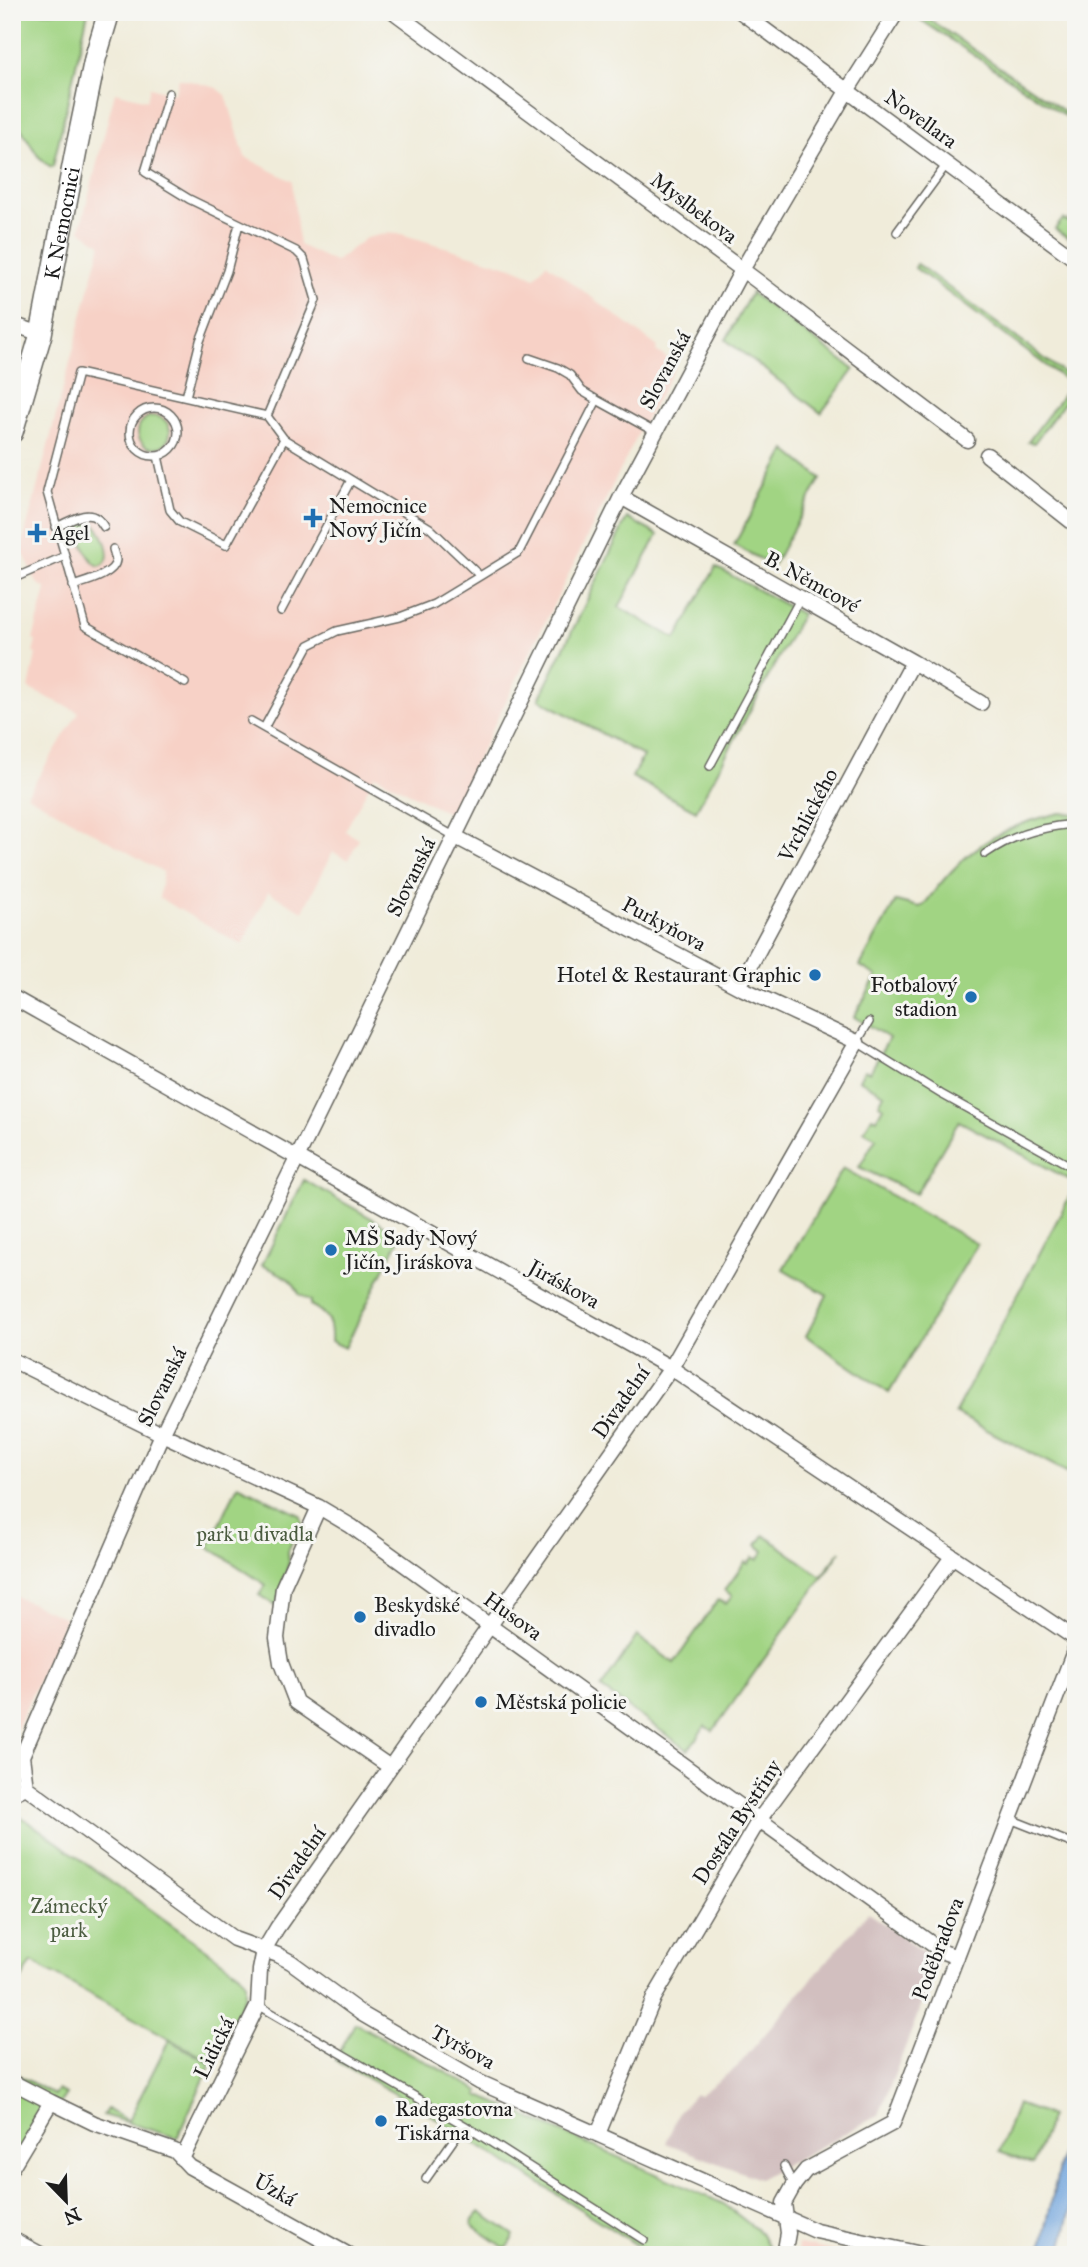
<svg xmlns="http://www.w3.org/2000/svg" width="1088" height="2267" font-family="'IM FELL Great Primer',serif">
	<rect width="100%" height="100%" fill="#f6f6f2"/>
	<filter id="ink" filterUnits="userSpaceOnUse"><feTurbulence type="fractalNoise" baseFrequency=".0143" numOctaves="2"/><feDisplacementMap in="SourceGraphic" scale="14" xChannelSelector="R" yChannelSelector="G"/><feConvolveMatrix kernelMatrix="1 2 1 2 8 2 1 2 1" color-interpolation-filters="sRGB"/></filter>
	<filter id="wash" filterUnits="userSpaceOnUse"><feTurbulence type="fractalNoise" baseFrequency=".00686" numOctaves="4" result="noise"/><feDisplacementMap in="SourceGraphic" scale="28" xChannelSelector="R" yChannelSelector="G"/><feGaussianBlur stdDeviation="1.57" result="paint"/><feColorMatrix in="noise" values="0 0 0 0 0 0 0 0 0 0 0 0 0 0 0 0 0 1.4 0 .05"/><feComposite in="paint" operator="in"/></filter>
	<g filter="url(#wash)">
		<rect width="100%" height="100%" fill="#f0ecda"/>
		<!-- built -->
		<path fill="#f7d1c6" d="M 179,78 L 217,88 L 226,95 L 245,157 L 292,181 L 299,245 L 335,262 L 366,238 L 389,233 L 401,234 L 515,268 L 535,277 L 546,263 L 658,347 L 656,351 L 677,364 L 639,432 L 450,814 L 375,775 L 345,831 L 359,839 L 348,860 L 333,852 L 303,911 L 268,892 L 242,945 L 159,898 L 163,872 L 27,795 L 79,712 L 29,689 L 36,654 L 33,653 L 36,641 L 33,640 L 46,589 L 37,583 L 25,556 L 20,553 L 101,244 L 80,230 L 115,92 L 147,100 L 150,87 L 174,94 Z
			M 12,1595 L 66,1618 L 12,1739 Z
			M 798,2244 L 813,2247 L 851,2255 L 797,2255 Z"/>
		<!-- industrial -->
		<path fill="#d2bfbf" d="M 868,1913 L 938,1962 L 879,2115 L 759,2179 L 666,2143 L 679,2112 L 695,2094 L 698,2096 L 737,2067 Z"/>
		<!-- green -->
		<path fill="#a1d483" stroke="#5e7850" stroke-width="2" d="M 12,12 L 88,12 L 53,166 L 51,167 L 38,156 L 12,114 Z
			M 914,12 L 918,12 L 1076,119 L 1076,123 L 912,14 Z
			M 1076,212 L 1076,227 L 1068,238 L 1055,229 L 1063,219 L 1068,222 Z
			M 917,264 L 1076,382 L 1076,387 L 1034,443 L 1028,442 L 1071,384 L 915,268 Z
			M 751,293 L 854,369 L 821,413 L 726,340 Z
			M138 432a16 16 0 1 1 32 0a16 16 0 1 1-32 0Z
			M 786,450 L 821,478 L 773,566 L 734,545 Z
			M 627,518 L 658,535 L 619,607 L 676,639 L 716,567 L 802,614 L 696,811 L 632,777 L 643,756 L 539,699 Z
			M 91,521 C 102,527 118,563 99,566 C 88,561 78,537 82,525 Z
			M 1060,813 L 1076,814 L 1076,1183 L 959,1121 L 916,1194 L 859,1167 L 876,1138 L 864,1131 L 872,1117 L 877,1119 L 883,1107 L 879,1104 L 884,1094 L 859,1080 L 864,1070 L 870,1072 L 889,1038 L 854,1017 L 877,976 L 860,966 L 896,901 L 919,907 L 924,905 C 961,853 997,826 1060,813 Z
			M 843,1168 L 977,1244 L 889,1393 L 806,1336 L 827,1295 L 783,1269 Z
			M 304,1180 L 401,1235 L 345,1348 L 331,1341 C 332,1322 327,1313 310,1305 L 311,1301 L 299,1294 C 294,1278 277,1272 262,1265 Z
			M 1071,1194 L 1076,1197 L 1076,1477 L 955,1413 Z
			M 238,1485 L 300,1515 L 303,1523 L 298,1525 L 288,1552 L 289,1562 L 276,1606 L 259,1595 L 266,1585 L 209,1547 Z
			M 764,1535 L 821,1576 L 841,1551 L 713,1731 L 705,1726 L 688,1750 L 601,1688 L 637,1636 L 674,1663 L 718,1600 L 726,1604 L 732,1596 L 725,1590 L 745,1562 L 748,1564 L 753,1557 L 758,1560 L 764,1551 L 757,1545 Z
			M 16,1815 L 25,1819 L 240,1974 L 245,1982 L 245,1996 L 212,2062 L 32,1962 L 12,1995 L 12,1820 Z
			M 355,2023 L 480,2091 L 478,2095 L 724,2204 L 762,2234 L 768,2246 L 769,2255 L 653,2255 L 640,2247 L 417,2106 L 335,2060 Z
			M 169,2040 L 211,2064 L 177,2138 L 103,2115 L 107,2109 L 128,2121 Z
			M 12,2072 L 54,2095 L 57,2090 L 66,2094 L 29,2149 L 12,2180 Z
			M 1017,2104 L 1051,2116 L 1033,2164 L 999,2152 Z
			M 480,2212 L 514,2235 L 508,2247 L 505,2248 L 472,2225 L 473,2220 Z"/>
		<!-- water -->
		<path fill="#71a4dd" stroke="#46607c" stroke-width="2" d="M 1076,2087 L 1076,2188 L 1060,2255 L 1040,2255 Z"/>
	</g>
	<g filter="url(#ink)">
		<g fill="none" stroke-linecap="round" stroke-linejoin="round">
			<!-- lane casing -->
			<g stroke="#66655e" stroke-width="10">
				<path id="lane" d="M 169,93 L 145,172 L 189,199 L 296,251 L 304,259 L 316,300 L 267,416 L 284,439 L 430,528 L 480,576 L 519,552 L 597,400 L 582,391 L 570,375 L 558,368 L 529,358
					M 897,232 L 947,164
					M 186,397 L 200,341 L 227,271 L 239,224
					M 597,400 L 655,432
					M130 432a24 24 0 1 1 48 0a24 24 0 1 1-48 0Z
					M 158,456 L 170,510 L 180,522 L 226,545 L 284,439
					M 56,527 C 75,519 92,505 104,527
					M 12,579 L 65,556
					M 73,586 C 84,582 115,575 116,560 C 116,559 113,550 113,549
					M 281,611 L 351,480
					M 185,683 L 85,626 L 47,492 L 78,373 L 267,416
					M 251,721 L 454,836
					M 264,728 L 309,645 L 337,631 L 400,617 L 434,604 L 480,576
					M 710,766 L 800,599
					M 985,854 C 1012,835 1044,826 1076,824
					M 869,1022 L 857,1042 L 941,1094 L 1076,1169
					M 1010,1819 L 1076,1845
					M 258,2005 L 464,2125 L 644,2240
					M 784,2166 L 793,2184
					M 426,2179 L 464,2125"/>
			</g>
			<!-- street casing -->
			<g stroke="#66655e" stroke-width="17">
				<path id="street" d="M 394,12 L 756,280 L 967,440
					M 741,12 L 1076,260
					M 12,324 L 41,334
					M 987,455 L 1076,525
					M 621,497 L 913,662 L 981,703
					M 739,987 L 913,662
					M 12,997 L 671,1368 L 1076,1639
					M 12,1360 L 162,1434 L 319,1507 L 351,1526 L 943,1952 L 957,1957
					M 319,1507 L 283,1587 L 277,1638 L 281,1663 L 296,1702 L 390,1767
					M 26,1787 L 22,1756 L 162,1434 L 621,497 L 742,270 L 847,91 L 897,12
					M 26,1787 L 234,1939 L 278,1955 L 291,1962 L 362,2014 L 479,2082 L 816,2231 L 926,2255
					M 12,1794 L 26,1787
					M 12,2082 L 51,2102
					M 598,2134 L 654,1998 L 759,1820 L 952,1557
					M 182,2159 L 258,2005 L 260,1970 L 264,1950 L 277,1928 L 671,1368 L 857,1042 L 739,987 L 454,836
					M 12,2167 L 51,2102 L 94,2123 L 175,2151 L 190,2167 L 349,2255
					M 12,2239 L 42,2255
					M 784,2255 L 788,2233 L 784,2203 L 794,2185 L 806,2170 L 893,2123 L 1076,1646"/>
			</g>
			<!-- secondary casing -->
			<g stroke="#66655e" stroke-width="24">
				<g id="secondary">
					<path id="s1" d="M 12,432 L 41,334 L 76,151 L 95,59 L 109,12"/>
				</g>
			</g>
			<!-- lane -->
			<use href="#lane" stroke="#fff" stroke-width="7"/>
			<!-- street -->
			<use href="#street" stroke="#fff" stroke-width="14"/>
			<!-- secondary -->
			<use href="#secondary" stroke="#fff" stroke-width="21"/>
		</g>
	</g>
	<!-- markers -->
	<g fill="#1f6fb2" stroke="#f6f6f2" stroke-width="2.5">
		<path d="M309.5 507.5h7v7h7v7h-7v7h-7v-7h-7v-7h7z"/>
		<path d="M33.5 522.5h7v7h7v7h-7v7h-7v-7h-7v-7h7z"/>
		<circle cx="815" cy="975" r="7"/>
		<circle cx="971" cy="997" r="7"/>
		<circle cx="331" cy="1250" r="7"/>
		<circle cx="360" cy="1617" r="7"/>
		<circle cx="481" cy="1702" r="7"/>
		<circle cx="381" cy="2121" r="7"/>
	</g>
	<g text-anchor="middle" dominant-baseline="central" stroke-width="6" stroke-linejoin="round" paint-order="stroke">
		<!-- street labels -->
		<g font-size="21" fill="#1c1c1c" stroke="#f6f6f2">
			<text transform="translate(921 119) rotate(36)">Novellara</text>
			<text transform="translate(694 208) rotate(37)">Myslbekova</text>
			<text stroke="none"><textPath href="#s1" startOffset="215">K Nemocnici</textPath></text>
			<text transform="translate(665 370) rotate(-62)">Slovanská</text>
			<text transform="translate(812 582) rotate(29)">B. Němcové</text>
			<text transform="translate(808 815) rotate(-62)">Vrchlického</text>
			<text transform="translate(411 877) rotate(-64)">Slovanská</text>
			<text transform="translate(664 924) rotate(28)">Purkyňova</text>
			<text transform="translate(564 1284) rotate(29)">Jiráskova</text>
			<text transform="translate(162 1387) rotate(-64)">Slovanská</text>
			<text transform="translate(621 1402) rotate(-55)">Divadelní</text>
			<text transform="translate(513 1616) rotate(36)">Husova</text>
			<text transform="translate(737 1822) rotate(-57)">Dostála Bystřiny</text>
			<text transform="translate(297 1863) rotate(-55)">Divadelní</text>
			<text transform="translate(938 1949) rotate(-69)">Poděbradova</text>
			<text transform="translate(463 2047) rotate(29)">Tyršova</text>
			<text transform="translate(214 2048) rotate(-64)">Lidická</text>
			<text transform="translate(275 2190) rotate(29)">Úzká</text>
		</g>
		<!-- poi labels -->
		<g font-size="21" fill="#1c1c1c" stroke="#f6f6f2" text-anchor="start">
			<text x="329" y="506">Nemocnice<tspan x="329" dy="24">Nový Jičín</tspan></text>
			<text x="51" y="533">Agel</text>
			<text x="801" y="975" text-anchor="end">Hotel &amp; Restaurant Graphic</text>
			<text x="957" y="985" text-anchor="end">Fotbalový<tspan x="957" dy="24">stadion</tspan></text>
			<text x="345" y="1238">MŠ Sady Nový<tspan x="345" dy="24">Jičín, Jiráskova</tspan></text>
			<text x="374" y="1605">Beskydské<tspan x="374" dy="24">divadlo</tspan></text>
			<text x="495" y="1702">Městská policie</text>
			<text x="395" y="2109">Radegastovna<tspan x="395" dy="24">Tiskárna</tspan></text>
		</g>
		<!-- park labels -->
		<g font-size="21" fill="#4b5c40" stroke="#f6f6f2">
			<text x="255" y="1534">park u divadla</text>
			<text x="69" y="1906">Zámecký<tspan x="69" dy="24">park</tspan></text>
		</g>
	</g>
	<!-- margin -->
	<rect width="1088" height="2267" fill="none" stroke="#f6f6f2" stroke-width="42"/>
	<!-- north arrow -->
	<g transform="translate(66 2201) rotate(157)" stroke="#f6f6f2" stroke-width="5" paint-order="stroke">
	<path d="M0-5L12 26L0 18L-12 26Z" fill="#1c1c1c"/>
	<text y="-10" font-size="19" font-weight="bold" text-anchor="middle" fill="#1c1c1c">N</text>
	</g>
</svg>
